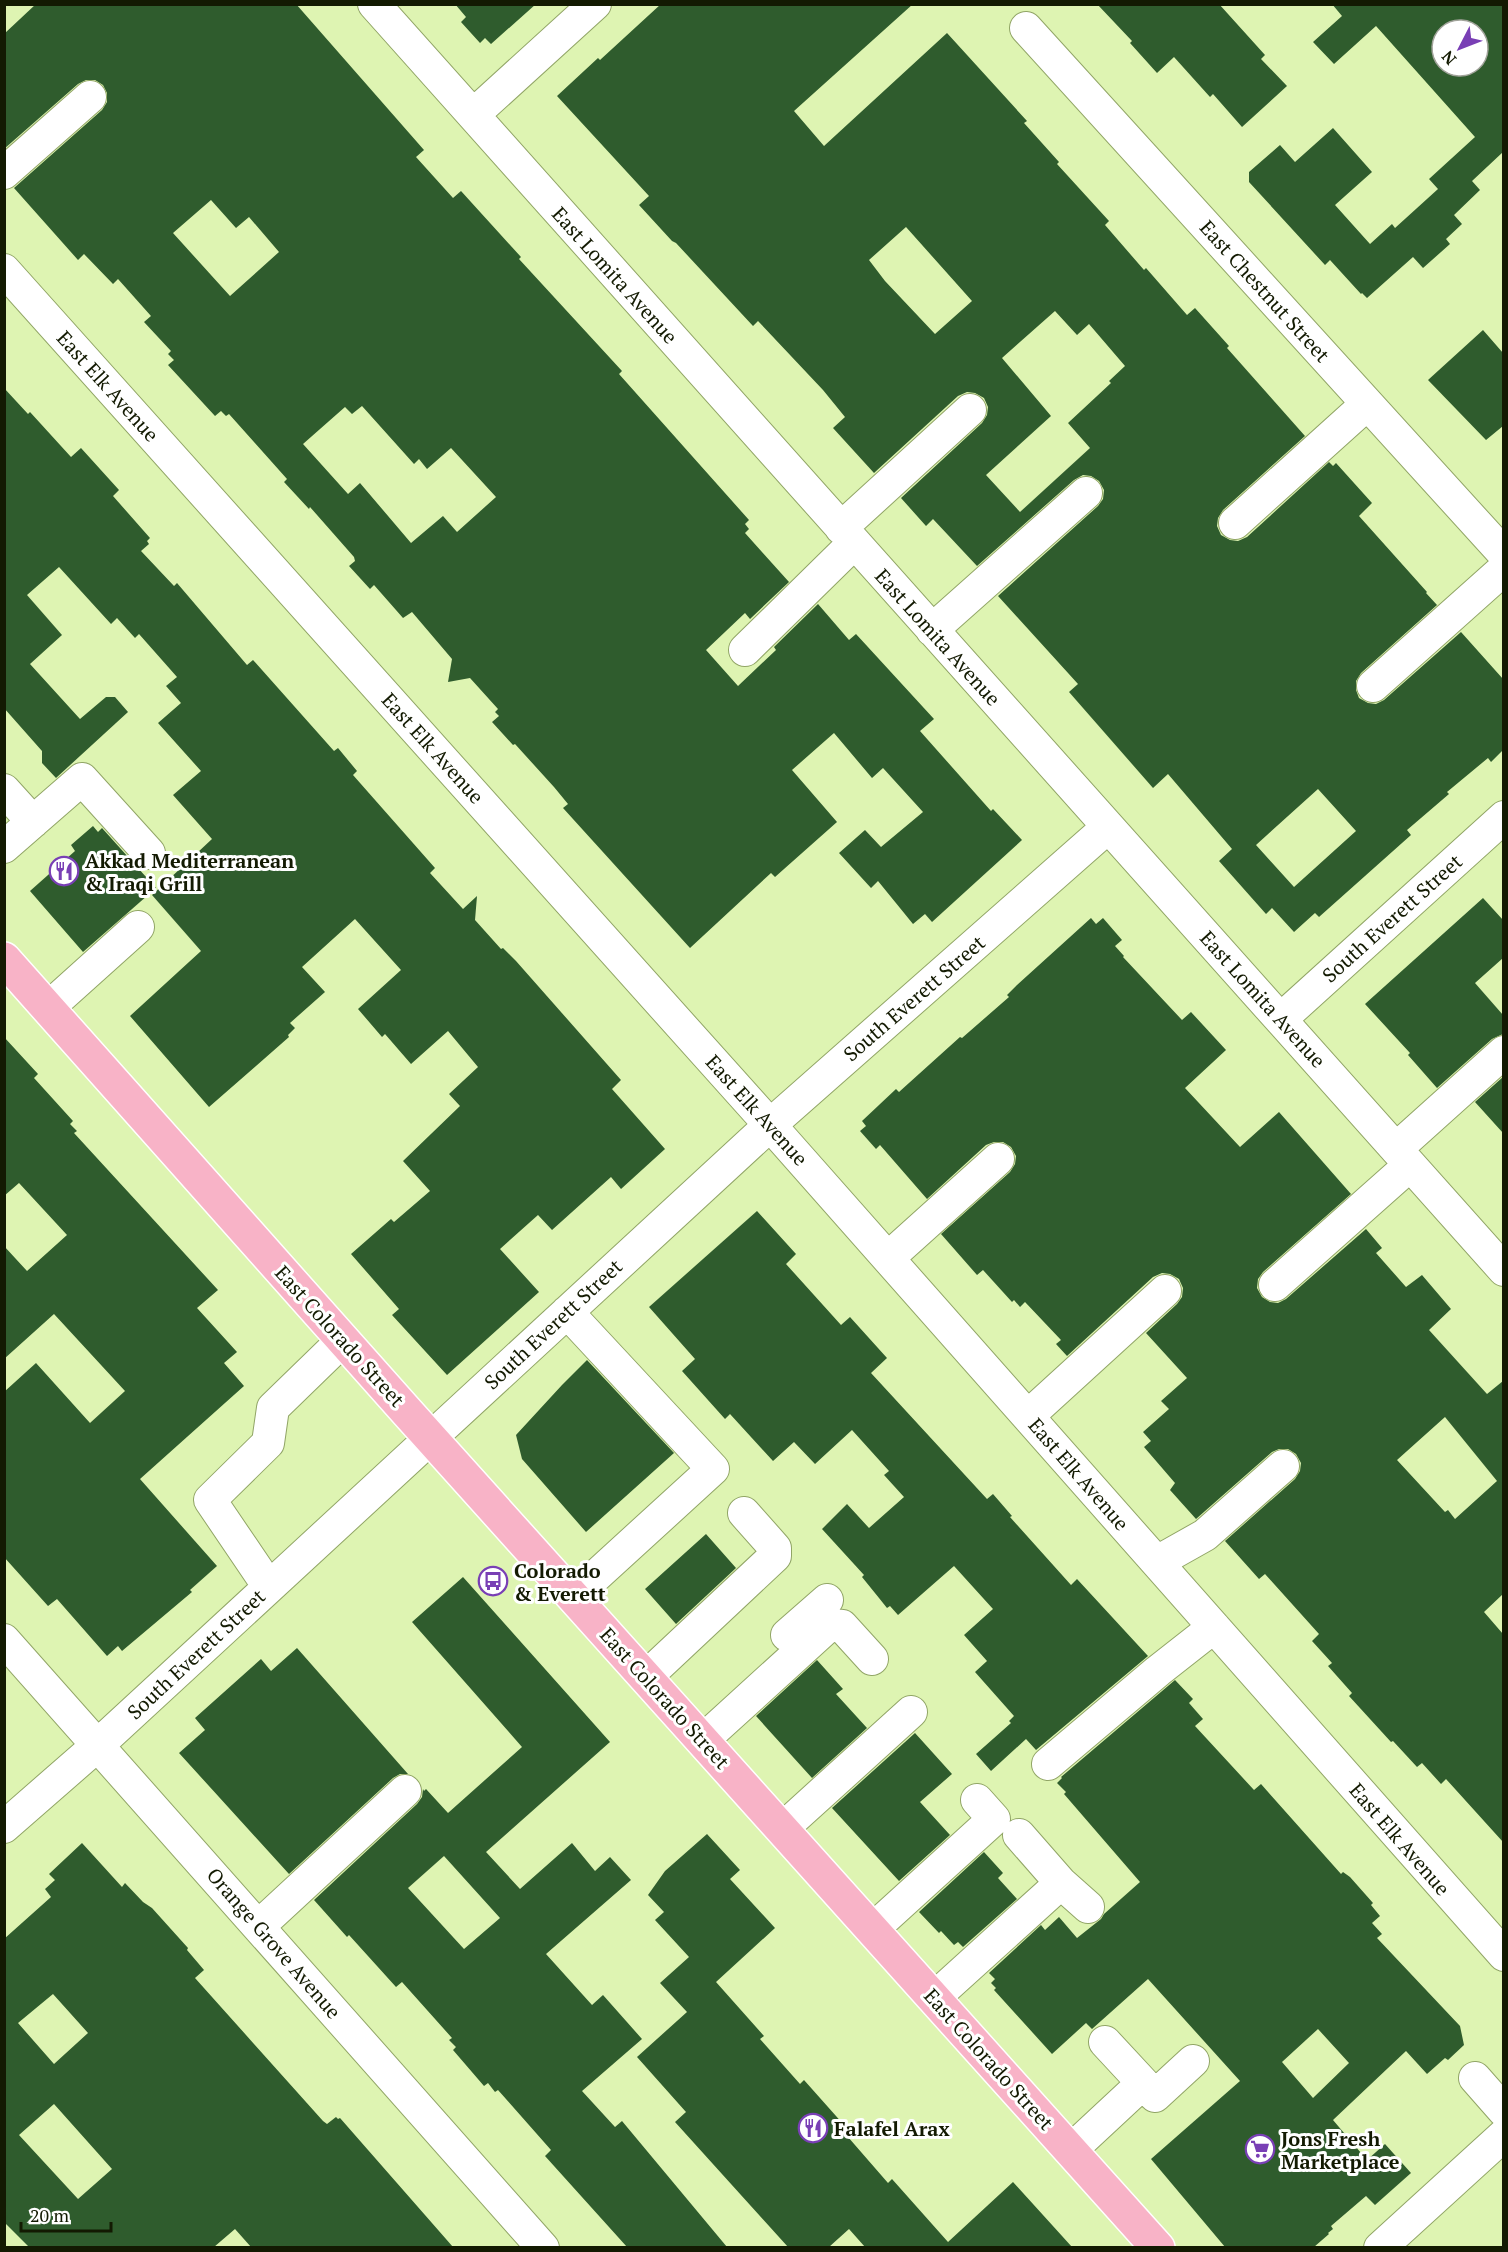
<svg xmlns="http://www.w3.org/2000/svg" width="1508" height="2252" font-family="'PT Serif',serif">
	<rect width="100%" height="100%" fill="#def4b2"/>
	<!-- building -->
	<path fill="#2f5c2d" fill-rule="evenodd" d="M 36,4 L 296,4 L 424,150 L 416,157 L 453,198 L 461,191 L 521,257 L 519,259 L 622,371 L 619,374 L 749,520 L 745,524 L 749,529 L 745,533 L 789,582 L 750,619 L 745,613 L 706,650 L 738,686 L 776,650 L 774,647 L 818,604 L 849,640 L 856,634 L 934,719 L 920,731 L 991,811 L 993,809 L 1022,840 L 932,922 L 925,914 L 913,924 L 878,881 L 871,888 L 839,853 L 865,830 L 881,847 L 923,812 L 883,768 L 872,778 L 834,733 L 792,770 L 837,822 L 775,877 L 771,873 L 690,948 L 563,808 L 568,804 L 554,787 L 515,744 L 513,745 L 492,722 L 499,716 L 495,712 L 498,709 L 470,678 L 448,682 L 452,659 L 412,612 L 403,618 L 374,585 L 370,589 L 349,566 L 355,561 L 354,557 L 310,507 L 309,509 L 284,482 L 287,479 L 229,414 L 226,416 L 221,411 L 215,416 L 168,365 L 174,360 L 168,354 L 171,351 L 144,322 L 151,316 L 118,279 L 113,284 L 84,254 L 78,260 L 14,188 L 102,110 L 107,102 L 107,93 L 103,85 L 95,80 L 86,80 L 78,84 L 4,149 L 4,34 ZM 211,200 L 236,228 L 249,217 L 279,252 L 230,296 L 173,233 ZM 362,406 L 414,464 L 419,459 L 427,469 L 451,448 L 496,497 L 457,532 L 443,516 L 411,543 L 360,483 L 348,494 L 303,444 L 345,407 L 352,414 Z
		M 455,4 L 536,4 L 491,44 L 485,38 L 480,43 L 461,22 L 466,17 Z
		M 661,4 L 913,4 L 794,111 L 824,146 L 947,33 L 1027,121 L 1024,123 L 1059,162 L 1057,164 L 1109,221 L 1105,225 L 1144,270 L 1146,268 L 1187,315 L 1195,308 L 1229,346 L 1227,348 L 1305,436 L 1223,510 L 1218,518 L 1217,526 L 1221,535 L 1230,540 L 1238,541 L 1247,537 L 1329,462 L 1333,466 L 1336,463 L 1372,503 L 1359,516 L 1427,592 L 1426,593 L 1437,605 L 1361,673 L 1356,681 L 1356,690 L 1359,698 L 1368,703 L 1376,704 L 1384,700 L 1461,632 L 1503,679 L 1503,750 L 1491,762 L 1488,758 L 1447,792 L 1449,794 L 1407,830 L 1411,835 L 1319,917 L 1315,913 L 1294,932 L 1272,908 L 1266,914 L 1219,861 L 1232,849 L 1168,774 L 1153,788 L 1069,692 L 1078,684 L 998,596 L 1098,506 L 1103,499 L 1104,490 L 1099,481 L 1091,476 L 1083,475 L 1074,480 L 977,566 L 933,519 L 926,526 L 901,498 L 982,423 L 987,415 L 988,407 L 984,398 L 975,393 L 967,392 L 958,396 L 874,473 L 833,428 L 845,417 L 823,390 L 758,321 L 753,326 L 676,243 L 672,241 L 639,205 L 649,196 L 557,96 L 598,58 L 600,60 ZM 906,227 L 972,301 L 935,334 L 885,281 L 869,260 ZM 1055,311 L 1077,335 L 1089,324 L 1125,366 L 1109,381 L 1111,383 L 1068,423 L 1090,448 L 1020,512 L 986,475 L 1051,416 L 1002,358 ZM 1318,789 L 1356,831 L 1294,887 L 1256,845 Z
		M 1097,4 L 1219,4 L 1265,55 L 1261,59 L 1287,86 L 1242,127 L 1213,94 L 1210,97 L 1174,57 L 1157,73 L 1130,43 L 1132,41 Z
		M 1332,4 L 1503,4 L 1503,152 L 1472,181 L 1480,190 L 1454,215 L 1462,224 L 1446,239 L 1450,244 L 1423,268 L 1413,257 L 1367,298 L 1362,293 L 1361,294 L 1330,260 L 1325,265 L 1249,182 L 1249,172 L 1280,145 L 1295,162 L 1333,128 L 1372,172 L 1335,205 L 1370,244 L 1392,224 L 1395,228 L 1438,189 L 1429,179 L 1475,137 L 1376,26 L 1334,64 L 1313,42 L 1342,16 ZM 1442,30 L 1478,30 L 1478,66 L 1442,66 Z
		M 1483,330 L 1503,353 L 1503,426 L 1486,440 L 1428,380 Z
		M 4,388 L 28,414 L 30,412 L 71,457 L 81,448 L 119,490 L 113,496 L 150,538 L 147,541 L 149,544 L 141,551 L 174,586 L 177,583 L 247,665 L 253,660 L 334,751 L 338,748 L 357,771 L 353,775 L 435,868 L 430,873 L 463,909 L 477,896 L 475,920 L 501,949 L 503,948 L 516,961 L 621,1080 L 612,1089 L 665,1149 L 621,1189 L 611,1177 L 552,1230 L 538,1215 L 500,1249 L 539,1292 L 447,1375 L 392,1315 L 399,1309 L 351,1254 L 391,1219 L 394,1222 L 430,1191 L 403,1161 L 460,1106 L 449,1094 L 478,1067 L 448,1031 L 411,1064 L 385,1034 L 382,1037 L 358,1009 L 401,970 L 355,919 L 302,967 L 325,992 L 290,1023 L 295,1028 L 288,1035 L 289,1037 L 209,1107 L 130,1016 L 201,951 L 152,895 L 212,839 L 173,795 L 201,771 L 158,723 L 181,703 L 166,686 L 177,677 L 139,634 L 135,638 L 117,618 L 111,624 L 59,567 L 27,595 L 62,635 L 30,664 L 80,719 L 106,697 L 115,697 L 128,712 L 56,778 L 42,763 L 42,751 L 4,708 Z
		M 93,826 L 98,832 L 102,828 L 156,888 L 83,952 L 30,891 L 75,851 L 71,845 Z
		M 1483,898 L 1503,920 L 1503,958 L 1475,983 L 1503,1015 L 1503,1034 L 1492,1039 L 1437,1088 L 1408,1055 L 1410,1053 L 1365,1004 Z
		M 1091,918 L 1096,924 L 1103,918 L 1122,940 L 1115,946 L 1124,956 L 1123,957 L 1182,1020 L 1191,1012 L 1226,1050 L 1185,1088 L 1240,1147 L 1279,1112 L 1351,1194 L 1263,1272 L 1258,1279 L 1257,1288 L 1262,1297 L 1270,1302 L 1278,1303 L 1286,1299 L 1366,1229 L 1382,1248 L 1376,1253 L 1406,1287 L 1422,1275 L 1451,1309 L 1429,1330 L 1487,1394 L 1503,1381 L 1503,1594 L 1484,1612 L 1503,1634 L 1503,1842 L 1446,1779 L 1441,1784 L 1422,1763 L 1417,1767 L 1393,1741 L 1391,1742 L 1349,1696 L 1352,1693 L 1328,1666 L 1332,1663 L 1312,1641 L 1319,1634 L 1265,1574 L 1259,1579 L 1225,1541 L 1295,1479 L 1300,1471 L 1301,1463 L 1296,1454 L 1288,1449 L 1279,1449 L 1272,1452 L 1196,1519 L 1170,1490 L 1175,1483 L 1144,1447 L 1151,1441 L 1143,1432 L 1169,1409 L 1161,1401 L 1187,1378 L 1146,1333 L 1177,1304 L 1182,1297 L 1183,1288 L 1179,1279 L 1170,1274 L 1162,1273 L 1153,1277 L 1067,1356 L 1056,1344 L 1061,1340 L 1025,1302 L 1020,1307 L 1014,1300 L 1012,1302 L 983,1270 L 977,1275 L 941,1234 L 1010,1172 L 1015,1164 L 1016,1156 L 1011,1147 L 1003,1142 L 994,1142 L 986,1145 L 927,1199 L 880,1145 L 876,1149 L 860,1131 L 866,1126 L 862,1121 L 896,1089 L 899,1092 L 960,1037 L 962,1038 L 1009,997 L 1007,995 L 1017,985 ZM 1445,1417 L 1497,1481 L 1455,1519 L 1448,1510 L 1445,1512 L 1397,1460 Z
		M 4,1037 L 38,1074 L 34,1078 L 73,1121 L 70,1124 L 77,1131 L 74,1133 L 218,1290 L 197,1308 L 237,1352 L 224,1363 L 244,1386 L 140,1479 L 217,1566 L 190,1590 L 192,1592 L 122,1651 L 118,1646 L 107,1656 L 57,1599 L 48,1606 L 4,1557 L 4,1392 L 36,1363 L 90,1423 L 125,1391 L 54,1314 L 4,1359 L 4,1246 L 27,1271 L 67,1235 L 19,1183 L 4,1196 Z
		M 1503,1077 L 1503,1133 L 1475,1102 Z
		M 757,1211 L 796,1254 L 786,1264 L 841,1325 L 850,1317 L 887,1358 L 871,1373 L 987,1499 L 993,1494 L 1012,1516 L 1010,1517 L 1071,1585 L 1077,1579 L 1148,1656 L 1036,1750 L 1026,1739 L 991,1771 L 976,1754 L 1011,1723 L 1009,1721 L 1014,1716 L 975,1672 L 987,1661 L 964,1635 L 993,1609 L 954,1566 L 898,1615 L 890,1606 L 887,1608 L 879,1598 L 862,1577 L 864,1575 L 822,1529 L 847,1504 L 869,1528 L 904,1497 L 884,1475 L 889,1471 L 852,1430 L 815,1464 L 794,1442 L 773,1461 L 730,1414 L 725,1419 L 682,1371 L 695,1359 L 649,1307 Z
		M 587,1360 L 674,1453 L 586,1532 L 522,1459 L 516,1435 L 562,1385 Z
		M 706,1534 L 736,1568 L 676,1624 L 645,1589 Z
		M 463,1577 L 610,1742 L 486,1852 L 520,1889 L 572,1843 L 595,1871 L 610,1857 L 631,1880 L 546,1954 L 592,2005 L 603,1995 L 642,2039 L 582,2091 L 615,2127 L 622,2121 L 727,2247 L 627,2247 L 545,2156 L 551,2150 L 498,2090 L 495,2092 L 488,2083 L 484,2086 L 453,2050 L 456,2047 L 449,2040 L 452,2038 L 402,1982 L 396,1987 L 349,1935 L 347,1937 L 314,1900 L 417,1804 L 422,1797 L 423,1789 L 424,1791 L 426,1789 L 448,1813 L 522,1747 L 412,1622 ZM 444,1856 L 500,1918 L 464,1949 L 408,1888 Z
		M 297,1648 L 408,1774 L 400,1774 L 393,1778 L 289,1874 L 179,1753 L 205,1730 L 195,1718 L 261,1659 L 271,1671 Z
		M 817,1660 L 843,1689 L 836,1694 L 867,1728 L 812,1778 L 756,1716 Z
		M 1175,1680 L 1193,1699 L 1189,1703 L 1203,1719 L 1195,1726 L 1254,1790 L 1261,1784 L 1341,1874 L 1343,1872 L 1350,1877 L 1373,1903 L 1371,1905 L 1380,1916 L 1372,1923 L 1382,1934 L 1377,1938 L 1460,2026 L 1464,2045 L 1448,2060 L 1445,2058 L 1427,2074 L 1406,2051 L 1333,2120 L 1367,2160 L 1385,2144 L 1411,2173 L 1375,2205 L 1366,2196 L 1331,2226 L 1333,2229 L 1328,2233 L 1329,2234 L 1314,2247 L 1225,2247 L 1151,2159 L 1240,2081 L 1148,1979 L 1092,2029 L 1086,2023 L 1052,2054 L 994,1990 L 996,1988 L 991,1983 L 995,1979 L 989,1973 L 1041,1925 L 1045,1930 L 1059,1917 L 1077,1938 L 1101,1919 L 1104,1914 L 1140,1882 L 1064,1794 L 1066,1792 L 1057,1783 L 1062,1778 L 1061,1777 ZM 1318,2029 L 1349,2063 L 1313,2098 L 1282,2062 Z
		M 915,1733 L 952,1774 L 920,1802 L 950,1835 L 899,1881 L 832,1808 Z
		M 707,1834 L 740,1870 L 730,1879 L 775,1928 L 716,1982 L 764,2036 L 760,2039 L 800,2084 L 804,2080 L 852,2134 L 848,2137 L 888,2183 L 892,2179 L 948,2242 L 1013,2182 L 1072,2247 L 865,2247 L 849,2229 L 829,2247 L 788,2247 L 675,2122 L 686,2112 L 637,2057 L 687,2012 L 660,1983 L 689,1957 L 655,1920 L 664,1912 L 648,1895 L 665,1871 Z
		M 82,1843 L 122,1887 L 125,1883 L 143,1902 L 152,1908 L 188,1948 L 187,1950 L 204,1970 L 195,1978 L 323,2121 L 327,2124 L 336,2117 L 338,2119 L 340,2118 L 453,2247 L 251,2247 L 235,2229 L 214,2247 L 29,2247 L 4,2222 L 4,1939 L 51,1897 L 45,1889 L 55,1880 L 49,1874 ZM 53,1994 L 88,2033 L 54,2064 L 18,2023 ZM 54,2104 L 112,2169 L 78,2199 L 19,2135 Z
		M 984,1852 L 1003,1873 L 998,1878 L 1017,1899 L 963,1947 L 958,1942 L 954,1945 L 941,1931 L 939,1933 L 919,1912 Z"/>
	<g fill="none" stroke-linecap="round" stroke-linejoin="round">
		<!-- minor casing -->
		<g stroke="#91a566" stroke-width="34">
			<path id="minor" d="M 374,4 L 1504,1270
				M 1026,28 L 1504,554
				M 473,115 L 595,4
				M 4,173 L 90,97
				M 4,270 L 770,1125 L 1504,1955
				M 1235,523 L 1367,404
				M 841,528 L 970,410
				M 932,630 L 1086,493
				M 745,650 L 854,543
				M 1373,686 L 1504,569
				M 4,790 L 33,822
				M 4,847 L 82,779 L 149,853
				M 48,1008 L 138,927
				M 1281,1019 L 1504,817
				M 1396,1149 L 1504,1052
				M 888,1258 L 998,1159
				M 1275,1285 L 1410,1165
				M 567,1312 L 713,1469 L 574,1596
				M 1028,1416 L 1165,1291
				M 1157,1562 L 1205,1535 L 1283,1466
				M 269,1587 L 210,1500 L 268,1443 L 273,1408 L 343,1340
				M 787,1635 L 827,1600
				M 4,1640 L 543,2248
				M 646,1677 L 775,1556 L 775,1548 L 744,1513
				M 703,1740 L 825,1629 L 833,1625 L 842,1626 L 872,1659
				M 1048,1764 L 1158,1671 L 1214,1627
				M 4,1827 L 99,1744 L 770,1125 L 1108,827
				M 782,1829 L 911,1712
				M 1019,1835 L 1061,1883 L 1088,1907
				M 259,1926 L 405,1791
				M 873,1929 L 994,1819 L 977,1800
				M 934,1998 L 1061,1883
				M 1475,2078 L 1504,2111
				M 1143,2083 L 1155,2096 L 1193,2061
				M 1071,2150 L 1143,2083 L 1105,2042
				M 1380,2248 L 1504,2135"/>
		</g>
		<!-- major casing -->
		<g stroke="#fff" stroke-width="36">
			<path id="major" d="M 4,959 L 408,1413 L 1158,2248"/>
		</g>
		<!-- minor -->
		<use href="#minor" stroke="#fff" stroke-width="32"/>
		<!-- major -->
		<use href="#major" stroke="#f8b3c7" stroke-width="33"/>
	</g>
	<!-- icons -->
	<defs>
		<g id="restaurant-ring" transform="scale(1.5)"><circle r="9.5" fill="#fff" stroke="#793fb5" stroke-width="1.5"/><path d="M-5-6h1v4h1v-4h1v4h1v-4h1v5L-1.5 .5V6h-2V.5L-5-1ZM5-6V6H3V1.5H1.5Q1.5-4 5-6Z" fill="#793fb5"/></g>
		<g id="bus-ring" transform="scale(1.5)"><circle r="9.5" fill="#fff" stroke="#793fb5" stroke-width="1.5"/><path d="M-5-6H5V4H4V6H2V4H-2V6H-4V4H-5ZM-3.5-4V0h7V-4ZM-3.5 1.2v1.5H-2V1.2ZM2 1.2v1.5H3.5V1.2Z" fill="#793fb5"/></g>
		<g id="supermarket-ring" transform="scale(1.5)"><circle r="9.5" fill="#fff" stroke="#793fb5" stroke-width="1.5"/><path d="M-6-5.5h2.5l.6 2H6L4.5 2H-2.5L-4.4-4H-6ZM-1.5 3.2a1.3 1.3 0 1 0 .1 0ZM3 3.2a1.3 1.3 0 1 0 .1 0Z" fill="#793fb5"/></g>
	</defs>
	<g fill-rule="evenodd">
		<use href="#restaurant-ring" x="64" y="871"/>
		<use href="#bus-ring" x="493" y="1581"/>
		<use href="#restaurant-ring" x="813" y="2128"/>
		<use href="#supermarket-ring" x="1260" y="2149"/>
	</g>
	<g text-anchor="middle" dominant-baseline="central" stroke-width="6" stroke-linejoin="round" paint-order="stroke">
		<!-- street labels -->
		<g font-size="20" fill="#131a02" stroke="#fff">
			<text transform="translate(615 275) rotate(48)">East Lomita Avenue</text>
			<text transform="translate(1265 291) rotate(48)">East Chestnut Street</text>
			<text transform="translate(108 386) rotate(48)">East Elk Avenue</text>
			<text transform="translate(938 637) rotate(48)">East Lomita Avenue</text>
			<text transform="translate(433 748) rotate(48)">East Elk Avenue</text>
			<text transform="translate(1392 918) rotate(-42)">South Everett Street</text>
			<text transform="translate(914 998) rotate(-41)">South Everett Street</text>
			<text transform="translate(1263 999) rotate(48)">East Lomita Avenue</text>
			<text transform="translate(757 1110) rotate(48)">East Elk Avenue</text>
			<text transform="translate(553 1324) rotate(-43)">South Everett Street</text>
			<text transform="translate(340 1336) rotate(48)">East Colorado Street</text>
			<text transform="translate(1079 1474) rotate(49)">East Elk Avenue</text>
			<text transform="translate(196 1654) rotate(-43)">South Everett Street</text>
			<text transform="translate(665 1698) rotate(48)">East Colorado Street</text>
			<text transform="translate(1400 1839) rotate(49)">East Elk Avenue</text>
			<text transform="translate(274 1943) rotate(49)">Orange Grove Avenue</text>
			<text transform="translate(989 2059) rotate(48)">East Colorado Street</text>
		</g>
		<!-- poi labels -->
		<g font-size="20" font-weight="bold" fill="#131a02" stroke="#fff" text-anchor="start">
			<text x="85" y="860">Akkad Mediterranean<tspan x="85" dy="23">&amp; Iraqi Grill</tspan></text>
			<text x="514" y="1570">Colorado<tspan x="514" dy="23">&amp; Everett</tspan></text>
			<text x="834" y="2128">Falafel Arax</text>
			<text x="1281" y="2138">Jons Fresh<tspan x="1281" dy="23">Marketplace</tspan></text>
		</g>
	</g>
	<!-- border -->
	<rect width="1508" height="2252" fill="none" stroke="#131a02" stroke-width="12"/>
	<!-- north arrow -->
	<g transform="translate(1460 48) rotate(228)"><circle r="28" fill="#ffffff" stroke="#a1a39a" stroke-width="1.5"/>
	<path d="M0-4.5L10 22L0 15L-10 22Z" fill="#793fb5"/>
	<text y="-9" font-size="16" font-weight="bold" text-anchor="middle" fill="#131a02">N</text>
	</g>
	<!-- scale -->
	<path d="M21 2222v9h90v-9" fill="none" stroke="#131a02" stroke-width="3"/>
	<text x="30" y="2222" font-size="18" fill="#131a02" stroke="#ffffff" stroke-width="4.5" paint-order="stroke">20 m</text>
</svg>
